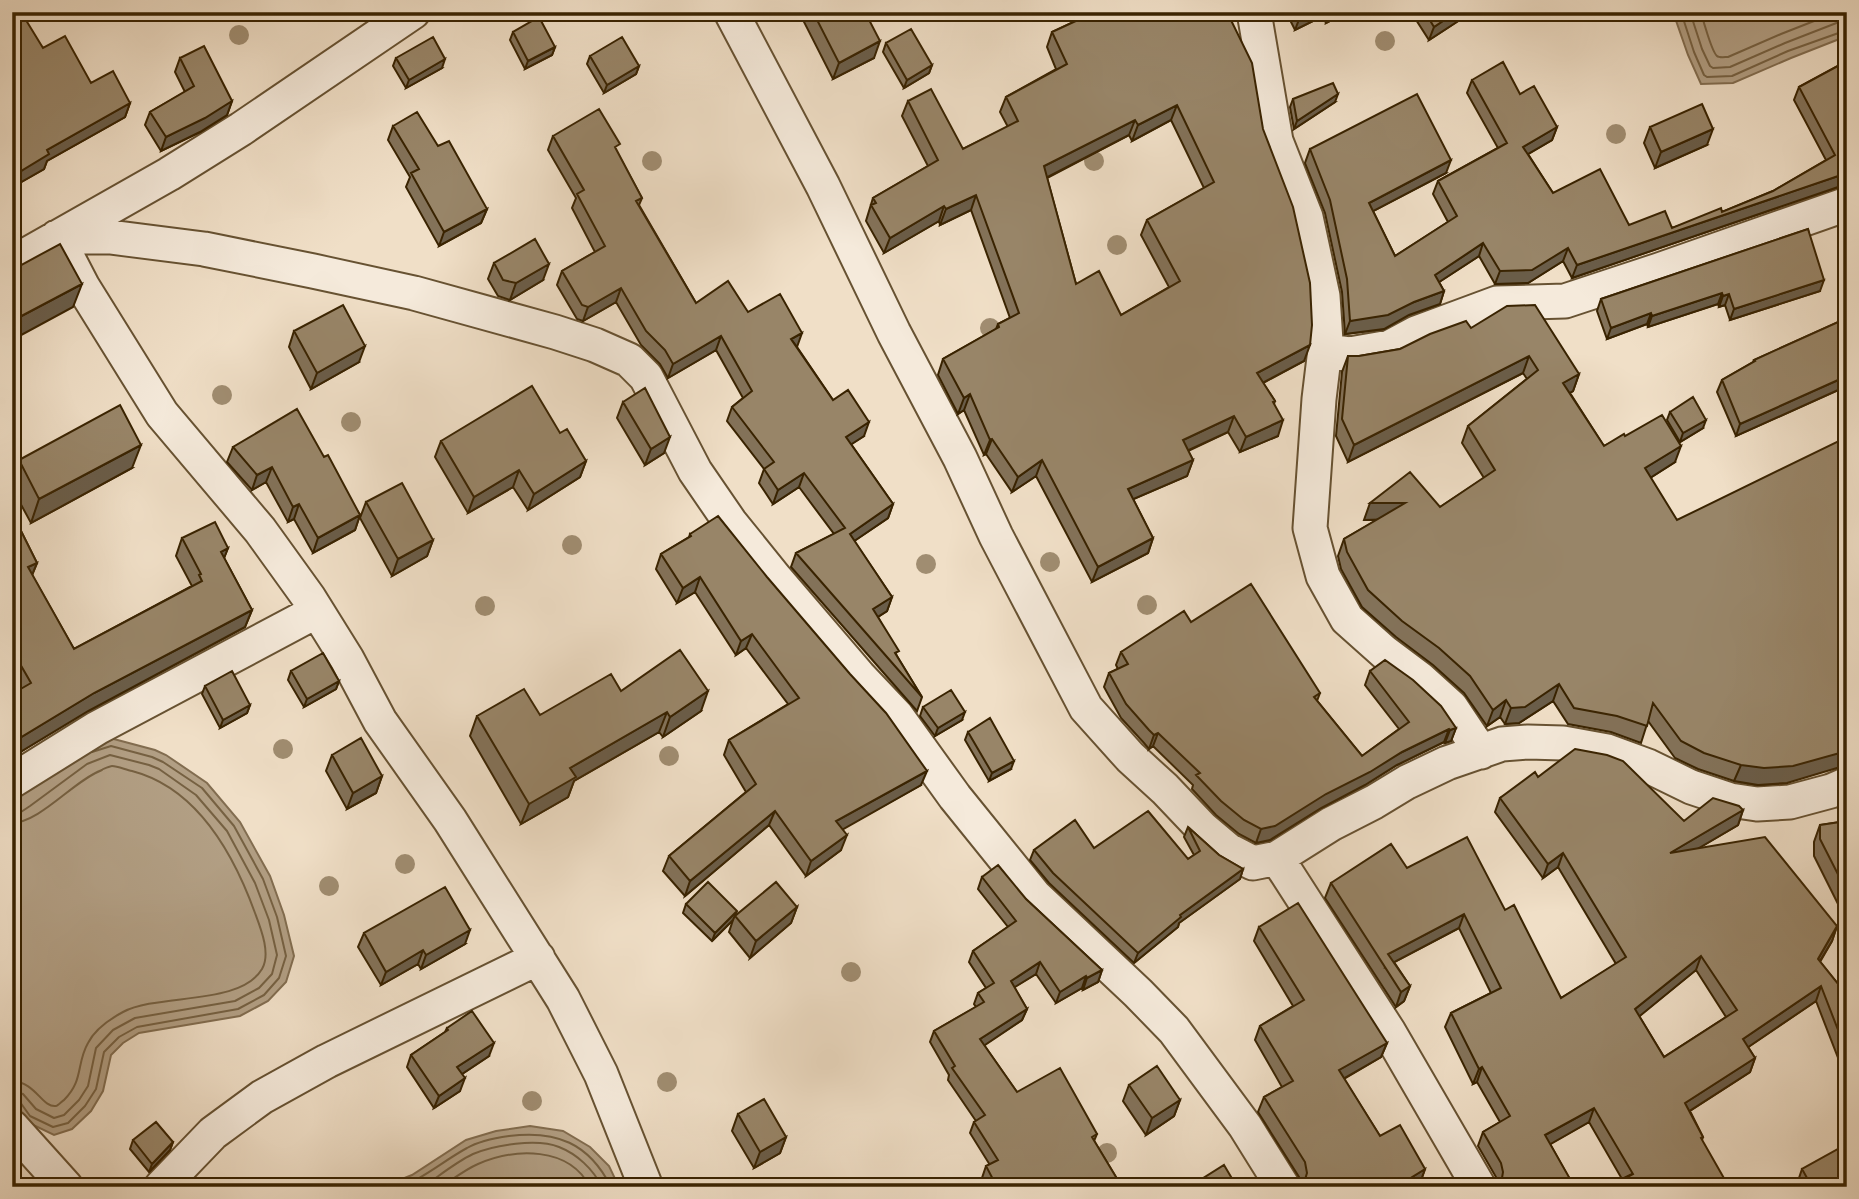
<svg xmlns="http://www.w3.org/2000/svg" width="1859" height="1199" font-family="Vollkorn,serif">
	<rect width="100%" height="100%" fill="#f0dfc7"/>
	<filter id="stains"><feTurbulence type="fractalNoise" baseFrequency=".00286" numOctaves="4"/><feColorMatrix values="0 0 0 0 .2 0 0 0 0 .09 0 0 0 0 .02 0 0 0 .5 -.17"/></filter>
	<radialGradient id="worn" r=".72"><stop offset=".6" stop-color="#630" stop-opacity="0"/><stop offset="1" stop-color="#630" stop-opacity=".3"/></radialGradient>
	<!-- water -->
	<path fill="#b29f84" stroke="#826d50" stroke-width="2" d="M 1673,12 L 1847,12 L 1847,36 L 1791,58 L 1733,83 L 1701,84 L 1688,55 Z
		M 110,738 L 155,750 L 166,755 L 207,783 L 240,822 L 270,876 L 284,915 L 294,956 L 286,982 L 268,1001 L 240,1016 L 139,1033 L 123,1043 L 111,1055 L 103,1091 L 91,1111 L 72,1129 L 54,1135 L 25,1121 L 12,1103 L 12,799 Z
		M 530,1126 L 563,1131 L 590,1147 L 609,1166 L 619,1187 L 382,1187 L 412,1175 L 466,1140 L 496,1131 Z"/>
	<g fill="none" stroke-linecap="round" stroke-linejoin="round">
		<!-- shore -->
		<path stroke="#766142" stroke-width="2" d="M 1681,12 L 1694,52 L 1704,75 L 1707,77 L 1732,76 L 1788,51 L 1847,30
			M 1690,12 L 1702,49 L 1710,66 L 1713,68 L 1730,67 L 1785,43 L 1839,22 L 1847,22
			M 1701,12 C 1703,20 1712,52 1717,56 C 1719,58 1725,57 1728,57 L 1781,34 L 1837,12
			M 12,813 L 21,812 L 30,806 L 87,764 L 110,755 L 149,765 L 159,769 L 196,795 L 227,831 L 255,883 L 269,920 L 277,955 L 272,974 L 259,988 L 235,1001 L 135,1018 L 113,1030 L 96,1048 L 88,1086 L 79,1100 L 64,1115 L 54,1118 L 36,1109 L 23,1094 L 12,1091
			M 12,823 C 41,822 73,781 102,770 C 102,769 111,766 112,766 C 118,766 126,770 132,771 C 197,788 234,855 255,913 C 261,929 271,954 262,969 C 240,1006 159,993 123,1012 C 110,1019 95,1029 88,1043 C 76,1064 84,1080 64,1100 C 62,1101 58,1106 56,1106 C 42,1108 36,1082 12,1081
			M 12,1100 L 20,1102 L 30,1116 L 53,1127 L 68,1123 L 85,1106 L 96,1089 L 104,1052 L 119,1037 L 137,1027 L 238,1009 L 264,995 L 279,978 L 286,956 L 277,917 L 263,879 L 234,826 L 202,788 L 163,762 L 152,757 L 111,746 L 92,752
			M 402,1187 C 425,1177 445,1160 467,1148 C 479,1141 495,1138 509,1136 C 556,1130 589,1143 611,1187
			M 423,1187 C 439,1176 456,1162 473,1154 C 494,1145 537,1138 559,1147 C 577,1154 593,1169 602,1187
			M 441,1187 C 453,1179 466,1169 478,1164 C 515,1148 569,1146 590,1187"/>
		<!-- street casing -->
		<g stroke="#675232" stroke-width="37">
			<path id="street" d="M 731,12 L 823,186 L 894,333 L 960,458 L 996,536 L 1086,708 L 1130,757 L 1165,789 L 1203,829 L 1228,850 L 1253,863 L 1277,858 L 1331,824 L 1374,802 L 1407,782 L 1447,763 L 1502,744 L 1528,742 L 1563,743 L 1607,751 L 1648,766 L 1691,787 L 1730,800 L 1757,804 L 1790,802 L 1831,791 L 1847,784
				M 1254,12 L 1276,141 L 1306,217 L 1323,296 L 1326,341 L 1319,399 L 1310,528 L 1323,576 L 1347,619 L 1384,652 L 1420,679 L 1451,707 L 1481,752
				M 12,263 L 169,174 L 241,129 L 413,12
				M 1325,351 L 1350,354 L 1390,347 L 1416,333 L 1497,303 L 1565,301 L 1659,270 L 1847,204
				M 12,781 L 97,728 L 317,611
				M 1277,858 L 1389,1032 L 1479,1187
				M 12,1127 L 66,1187
				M 161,1187 L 213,1133 L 262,1097 L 327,1061 L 538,958
				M 646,1187 L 601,1074 L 563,999 L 450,820 L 380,721 L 347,659 L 309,598 L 260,530 L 162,414 L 83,287 L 57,237 L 110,237 L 204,249 L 313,271 L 414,293 L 555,332 L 595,345 L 629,360 L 646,377 L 695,471 L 730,522 L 776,579 L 859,676 L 896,715 L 955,797 L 1035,896 L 1138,993 L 1174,1030 L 1245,1126 L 1283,1187"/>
		</g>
		<!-- street -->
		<use href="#street" stroke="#f5eadb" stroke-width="33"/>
	</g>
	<!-- trees -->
	<g fill="#a08d71">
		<circle cx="239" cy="35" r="10"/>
		<circle cx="1385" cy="41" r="10"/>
		<circle cx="1616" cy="134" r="10"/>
		<circle cx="652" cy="161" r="10"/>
		<circle cx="1094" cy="161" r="10"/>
		<circle cx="1117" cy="245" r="10"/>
		<circle cx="990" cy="328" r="10"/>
		<circle cx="222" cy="395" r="10"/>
		<circle cx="351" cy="422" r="10"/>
		<circle cx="572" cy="545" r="10"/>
		<circle cx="1050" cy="562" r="10"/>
		<circle cx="926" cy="564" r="10"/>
		<circle cx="1147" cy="605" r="10"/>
		<circle cx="485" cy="606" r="10"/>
		<circle cx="283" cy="749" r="10"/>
		<circle cx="669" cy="756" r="10"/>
		<circle cx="405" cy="864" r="10"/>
		<circle cx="329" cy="886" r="10"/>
		<circle cx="851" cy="972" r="10"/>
		<circle cx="667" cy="1082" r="10"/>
		<circle cx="532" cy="1101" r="10"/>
		<circle cx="1107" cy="1153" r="10"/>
	</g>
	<!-- wall -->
	<path fill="#837259" stroke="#392301" stroke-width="2" fill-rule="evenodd" d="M 12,12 L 43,48 L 91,83 L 130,103 L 125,117 L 47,161 L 44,169 L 16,185 L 12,179 Z
		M 805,12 L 865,12 L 874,58 L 833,79 L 803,20 Z
		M 1079,12 L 1227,12 L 1304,361 L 1263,383 L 1275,401 L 1274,404 L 1278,436 L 1240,452 L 1228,432 L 1188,451 L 1193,460 L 1187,476 L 1133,499 L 1153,538 L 1148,553 L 1092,582 L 1036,476 L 1012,492 L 986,454 L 984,455 L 964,410 L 958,414 L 938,375 L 943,359 L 996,329 L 998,324 L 1010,318 L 971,210 L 940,225 L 939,221 L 884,253 L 866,221 L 873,198 L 928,166 L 902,116 L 908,101 L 963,149 L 1008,127 L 1000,112 L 1006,97 L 1056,69 L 1047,47 L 1052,32 L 1080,19 L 1079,15 ZM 1171,120 L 1204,188 L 1147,220 L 1141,235 L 1169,287 L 1121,315 L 1076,284 L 1047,178 L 1129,135 L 1132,141 Z
		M 1286,12 L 1347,12 L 1326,23 L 1323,16 L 1295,30 Z
		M 1411,12 L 1467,12 L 1466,16 L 1429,40 Z
		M 513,32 L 555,47 L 552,55 L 525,69 L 510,40 Z
		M 886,43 L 932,65 L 929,73 L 904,88 L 883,52 Z
		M 590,56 L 639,66 L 636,74 L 604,93 L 587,64 Z
		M 180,58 L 232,101 L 227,115 L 200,132 L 161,151 L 145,125 L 150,112 L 185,92 L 175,72 Z
		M 396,58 L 442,68 L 406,88 L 393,66 Z
		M 1847,61 L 1841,186 L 1572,278 L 1563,261 L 1528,283 L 1495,284 L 1479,256 L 1439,282 L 1444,291 L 1440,304 L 1409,315 L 1384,329 L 1345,334 L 1342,292 L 1325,213 L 1305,163 L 1310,149 L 1446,173 L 1373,211 L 1395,256 L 1448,222 L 1433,194 L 1438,181 L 1498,148 L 1467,93 L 1472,80 L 1520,94 L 1557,127 L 1552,140 L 1528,154 L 1553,193 L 1629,225 L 1672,228 L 1722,212 L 1773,191 L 1826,160 L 1794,100 L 1799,87 Z
		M 1293,99 L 1335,102 L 1294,129 L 1290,107 Z
		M 393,126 L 487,209 L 481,223 L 439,246 L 406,187 L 410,177 L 388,140 Z
		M 1650,127 L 1707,145 L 1655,168 L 1644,143 Z
		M 553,136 L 617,152 L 642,198 L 639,205 L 696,303 L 748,312 L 797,347 L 833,400 L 864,436 L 851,444 L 893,504 L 888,518 L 854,541 L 892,597 L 887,611 L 878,617 L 897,656 L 922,697 L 917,711 L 791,567 L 796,553 L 834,534 L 799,487 L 773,504 L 759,483 L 764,469 L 727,421 L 732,407 L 743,398 L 716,350 L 668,378 L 660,364 L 641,345 L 616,302 L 583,321 L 577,319 L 557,285 L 562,271 L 595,252 L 572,208 L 576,198 L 548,150 Z
		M 1808,229 L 1820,291 L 1730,320 L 1725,305 L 1719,307 L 1718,304 L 1648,327 L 1647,324 L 1607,339 L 1597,311 L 1601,299 Z
		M 494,263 L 543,280 L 510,300 L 498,296 L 488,279 Z
		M 1847,318 L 1847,386 L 1736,436 L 1717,392 L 1722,380 L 1753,362 L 1754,360 Z
		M 1471,328 L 1579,374 L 1573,391 L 1570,393 L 1604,446 L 1625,436 L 1675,462 L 1650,478 L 1787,783 L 1758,785 L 1734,781 L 1698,769 L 1675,758 L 1648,721 L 1641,743 L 1611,732 L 1568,724 L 1553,701 L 1519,723 L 1505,724 L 1500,717 L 1487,726 L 1464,693 L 1433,665 L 1396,637 L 1362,607 L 1341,569 L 1338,556 L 1344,539 L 1377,520 L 1364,520 L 1440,507 L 1484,478 L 1462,443 L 1468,426 L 1527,379 L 1523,373 L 1348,462 L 1336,436 L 1342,372 L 1348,356 L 1359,356 L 1400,349 Z
		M 294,331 L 359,362 L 311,389 L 289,347 Z
		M 623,402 L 664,453 L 645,465 L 617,418 Z
		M 1670,412 L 1703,428 L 1680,442 L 1667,420 Z
		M 560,433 L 586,461 L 580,477 L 528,510 L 513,487 L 468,513 L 435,457 L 441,441 Z
		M 233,447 L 324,457 L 360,515 L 355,530 L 313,553 L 294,519 L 288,522 L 266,482 L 252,490 L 227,462 Z
		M 19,460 L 132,468 L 31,523 L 12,488 L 12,477 Z
		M 366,502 L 433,540 L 427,556 L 392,576 L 360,518 Z
		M 12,513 L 37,563 L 32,575 L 74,649 L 192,586 L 176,556 L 182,538 L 228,548 L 224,558 L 252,610 L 245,627 L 88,711 L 12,757 L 12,694 L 18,690 L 12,680 Z
		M 690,534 L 921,785 L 842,829 L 841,850 L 806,876 L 769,825 L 685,896 L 663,871 L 669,856 L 746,792 L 724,755 L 729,740 L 788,704 L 746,648 L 736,655 L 695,592 L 677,603 L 656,569 L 661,554 L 689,537 Z
		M 1191,622 L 1320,693 L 1317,701 L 1362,756 L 1399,729 L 1365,685 L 1370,671 L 1456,728 L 1451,741 L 1445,743 L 1444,742 L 1397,765 L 1365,785 L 1321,808 L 1270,840 L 1256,843 L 1239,834 L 1216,815 L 1192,789 L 1193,785 L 1153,746 L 1149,749 L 1144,743 L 1121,718 L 1104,687 L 1109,673 L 1118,669 L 1116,665 L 1121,652 Z
		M 291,671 L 339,681 L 336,689 L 304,707 L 288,680 Z
		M 205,686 L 250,705 L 247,713 L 220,728 L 202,694 Z
		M 621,691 L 701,711 L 663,737 L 659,732 L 574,781 L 568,797 L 521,824 L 470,736 L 477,716 L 540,715 Z
		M 923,707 L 962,720 L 935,736 L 920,716 Z
		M 968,732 L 1011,769 L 989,781 L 965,740 Z
		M 332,755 L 382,776 L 376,793 L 347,809 L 326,771 Z
		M 1538,777 L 1684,821 L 1743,810 L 1738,825 L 1697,849 L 1837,926 L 1832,941 L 1820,962 L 1847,995 L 1847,1081 L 1816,1001 L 1748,1047 L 1755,1058 L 1750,1072 L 1690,1111 L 1703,1137 L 1702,1140 L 1622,1179 L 1589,1122 L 1550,1144 L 1574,1187 L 1498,1187 L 1496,1177 L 1478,1146 L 1483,1132 L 1500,1122 L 1477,1082 L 1473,1084 L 1445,1027 L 1451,1013 L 1491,993 L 1459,928 L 1394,962 L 1410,986 L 1404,1001 L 1396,1007 L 1325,898 L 1331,883 L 1407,868 L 1505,910 L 1561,998 L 1616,964 L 1558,867 L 1543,878 L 1495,812 L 1500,798 ZM 1696,970 L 1726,1017 L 1664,1057 L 1639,1016 Z
		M 1847,821 L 1847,915 L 1845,918 L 1814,856 L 1814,842 L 1820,825 Z
		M 1188,827 L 1219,855 L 1243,869 L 1240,879 L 1179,923 L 1178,927 L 1134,963 L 1049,883 L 1030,860 L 1034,850 L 1094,848 L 1188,859 L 1194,855 L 1184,837 Z
		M 982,877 L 1026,899 L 1102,970 L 1098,982 L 1083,990 L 1082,988 L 1056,1003 L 1036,974 L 1014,987 L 1027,1009 L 1022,1020 L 984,1045 L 1017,1092 L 1097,1134 L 1094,1141 L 1122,1187 L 987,1187 L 982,1178 L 986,1166 L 990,1165 L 970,1133 L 974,1122 L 976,1121 L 948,1080 L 949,1075 L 930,1042 L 934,1031 L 976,1007 L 974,1004 L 978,993 L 986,988 L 969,962 L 973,951 L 1008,927 L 978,889 Z
		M 686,904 L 736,915 L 797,907 L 791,923 L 750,958 L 729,932 L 733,920 L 712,941 L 683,913 Z
		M 1259,927 L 1387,1043 L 1381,1057 L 1344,1079 L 1380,1136 L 1425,1169 L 1420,1183 L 1414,1187 L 1302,1187 L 1299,1177 L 1258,1112 L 1264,1097 L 1282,1087 L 1255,1040 L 1260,1026 L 1293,1006 L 1254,941 Z
		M 364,933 L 465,944 L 421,969 L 418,964 L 381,985 L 358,947 Z
		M 447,1028 L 489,1056 L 462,1074 L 460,1091 L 434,1108 L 407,1067 L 411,1055 L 445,1032 Z
		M 1129,1085 L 1180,1100 L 1174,1116 L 1146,1135 L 1123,1101 Z
		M 738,1114 L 786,1137 L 780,1153 L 754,1168 L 732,1131 Z
		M 133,1140 L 173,1142 L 170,1150 L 149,1172 L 130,1149 Z
		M 1802,1169 L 1847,1187 L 1798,1187 L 1797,1184 Z"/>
	<!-- shaded-wall -->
	<path fill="#6a5d49" stroke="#392301" stroke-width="2" d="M 1309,12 L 1324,12 L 1323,16 L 1295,30 L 1300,17 Z
		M 1330,12 L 1347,12 L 1326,23 Z
		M 1456,12 L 1467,12 L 1466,16 L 1429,40 L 1434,27 Z
		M 880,41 L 874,58 L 833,79 L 839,63 Z
		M 555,47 L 552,55 L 525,69 L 528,61 Z
		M 445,59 L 442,68 L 406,88 L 409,80 Z
		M 932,65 L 929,73 L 904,88 L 907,80 Z
		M 639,66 L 636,74 L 604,93 L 607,85 Z
		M 1338,94 L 1335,102 L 1294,129 L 1297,121 Z
		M 232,101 L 227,115 L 200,132 L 161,151 L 166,137 Z
		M 130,103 L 125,117 L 47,161 L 44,169 L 16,185 L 21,171 L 47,150 Z
		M 1177,105 L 1171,120 L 1132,141 L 1138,125 Z
		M 1135,120 L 1129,135 L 1038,182 L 1044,166 Z
		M 1557,127 L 1552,140 L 1518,160 L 1523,147 Z
		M 1713,129 L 1707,145 L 1655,168 L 1661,152 Z
		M 1451,160 L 1446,173 L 1364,216 L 1369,203 Z
		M 1847,173 L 1847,185 L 1841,186 L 1572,278 L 1577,265 Z
		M 976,195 L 971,210 L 940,225 L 946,209 Z
		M 944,206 L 939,221 L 884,253 L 890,238 Z
		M 487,209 L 481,223 L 439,246 L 444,232 Z
		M 1483,243 L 1479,256 L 1430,288 L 1435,275 Z
		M 1568,248 L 1563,261 L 1528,283 L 1495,284 L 1500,271 Z
		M 549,264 L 543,280 L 510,300 L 516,283 Z
		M 1824,280 L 1820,291 L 1730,320 L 1734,309 Z
		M 82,284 L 73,307 L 12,340 L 12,321 Z
		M 621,288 L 616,302 L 583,321 L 588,307 Z
		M 1444,291 L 1440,304 L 1409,315 L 1384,329 L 1345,334 L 1350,321 L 1414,302 Z
		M 1722,293 L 1718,304 L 1648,327 L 1652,316 Z
		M 1729,294 L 1725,305 L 1719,307 L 1723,296 Z
		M 1651,313 L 1647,324 L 1607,339 L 1611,328 Z
		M 802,333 L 797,347 L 791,339 Z
		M 721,336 L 716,350 L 668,378 L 673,364 Z
		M 1310,345 L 1304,361 L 1251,389 L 1257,373 Z
		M 365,346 L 359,362 L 311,389 L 317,373 Z
		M 1529,356 L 1523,373 L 1348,462 L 1354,445 Z
		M 1579,374 L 1573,391 L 1557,400 L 1563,383 Z
		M 1847,376 L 1847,386 L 1736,436 L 1740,424 Z
		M 970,394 L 964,410 L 958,414 L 964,398 Z
		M 1234,416 L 1228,432 L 1178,455 L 1183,440 Z
		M 1283,420 L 1278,436 L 1240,452 L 1246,437 Z
		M 1706,420 L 1703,428 L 1680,442 L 1683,433 Z
		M 869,422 L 864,436 L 841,451 L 846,437 Z
		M 670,437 L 664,453 L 645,465 L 651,449 Z
		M 992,439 L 986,454 L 984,455 L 990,440 Z
		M 141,445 L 132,468 L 31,523 L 39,499 Z
		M 1681,446 L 1675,462 L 1639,485 L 1645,468 Z
		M 1042,460 L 1036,476 L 1012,492 L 1018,477 Z
		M 1193,460 L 1187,476 L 1122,504 L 1128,489 Z
		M 586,461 L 580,477 L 528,510 L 534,494 Z
		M 272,467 L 266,482 L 252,490 L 257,475 Z
		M 519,470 L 513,487 L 468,513 L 474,497 Z
		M 804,473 L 799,487 L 773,504 L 778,490 Z
		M 1370,503 L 1405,503 L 1399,519 L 1364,520 Z
		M 299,504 L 294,519 L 288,522 L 293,507 Z
		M 893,504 L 888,518 L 844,548 L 850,534 Z
		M 360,515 L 355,530 L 313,553 L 318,538 Z
		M 1153,538 L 1148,553 L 1092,582 L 1098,567 Z
		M 433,540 L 427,556 L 392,576 L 398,559 Z
		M 228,548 L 221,566 L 221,552 Z
		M 37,563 L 30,580 L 28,567 Z
		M 700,577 L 695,592 L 677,603 L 683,588 Z
		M 892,597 L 887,611 L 868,623 L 873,609 Z
		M 252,610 L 245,627 L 88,711 L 12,757 L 18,739 L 94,693 Z
		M 752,634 L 746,648 L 736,655 L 741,641 Z
		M 339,681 L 336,689 L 304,707 L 307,699 Z
		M 1559,684 L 1553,701 L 1519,723 L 1505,724 L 1511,708 Z
		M 708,691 L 701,711 L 663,737 L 670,717 Z
		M 1506,700 L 1500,717 L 1487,726 L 1493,710 Z
		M 250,705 L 247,713 L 220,728 L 223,720 Z
		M 667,712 L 659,732 L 574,781 L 568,797 L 521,824 L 529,804 L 570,768 Z
		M 965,712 L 962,720 L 935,736 L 938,728 Z
		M 1456,728 L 1451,741 L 1445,743 L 1450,730 Z
		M 1449,729 L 1444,742 L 1397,765 L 1365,785 L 1321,808 L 1270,840 L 1256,843 L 1261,829 L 1402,752 Z
		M 1158,733 L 1153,746 L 1149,749 L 1154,735 Z
		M 1847,751 L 1847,765 L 1787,783 L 1758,785 L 1734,781 L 1741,765 Z
		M 1014,761 L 1011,769 L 989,781 L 992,773 Z
		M 927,771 L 921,785 L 831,836 L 836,821 Z
		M 382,776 L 376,793 L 347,809 L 353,793 Z
		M 1743,810 L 1738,825 L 1665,868 L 1670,853 Z
		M 775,811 L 769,825 L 685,896 L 690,881 Z
		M 847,835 L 841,850 L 806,876 L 811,861 Z
		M 1563,853 L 1558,867 L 1543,878 L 1548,864 Z
		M 1243,869 L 1240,879 L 1179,923 L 1178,927 L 1134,963 L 1138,953 L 1180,915 Z
		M 797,907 L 791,923 L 750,958 L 756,941 Z
		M 737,911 L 733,920 L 712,941 L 715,933 Z
		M 1464,914 L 1459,928 L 1385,967 L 1388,954 Z
		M 1837,926 L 1832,941 L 1812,974 L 1818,959 Z
		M 470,930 L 465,944 L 421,969 L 426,955 Z
		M 423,950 L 418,964 L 381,985 L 386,972 Z
		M 1701,956 L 1696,970 L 1630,1024 L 1635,1009 Z
		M 1040,962 L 1036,974 L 1007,992 L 1011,981 Z
		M 1102,970 L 1098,982 L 1083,990 L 1087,978 Z
		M 1086,976 L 1082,988 L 1056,1003 L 1060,992 Z
		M 1410,986 L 1404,1001 L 1396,1007 L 1401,992 Z
		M 1821,986 L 1816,1001 L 1738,1054 L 1743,1039 Z
		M 1027,1009 L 1022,1020 L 976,1051 L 980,1039 Z
		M 494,1043 L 489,1056 L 453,1080 L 457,1067 Z
		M 1387,1043 L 1381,1057 L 1334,1084 L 1339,1070 Z
		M 1755,1058 L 1750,1072 L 1680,1117 L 1685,1103 Z
		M 1482,1067 L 1477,1082 L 1473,1084 L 1479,1069 Z
		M 465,1078 L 460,1091 L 434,1108 L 439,1096 Z
		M 1180,1100 L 1174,1116 L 1146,1135 L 1152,1118 Z
		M 1594,1108 L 1589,1122 L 1540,1150 L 1545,1135 Z
		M 786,1137 L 780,1153 L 754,1168 L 760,1152 Z
		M 173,1142 L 170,1150 L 149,1172 L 152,1164 Z
		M 1425,1169 L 1420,1183 L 1414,1187 L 1396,1187 Z
		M 1847,1182 L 1847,1187 L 1838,1187 Z"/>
	<!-- building -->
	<path fill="#988568" stroke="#392301" stroke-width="2" fill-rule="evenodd" d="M 12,12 L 21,12 L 43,48 L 65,36 L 91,83 L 113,71 L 130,103 L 47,150 L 49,154 L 21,171 L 12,156 Z
		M 813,12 L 865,12 L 880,41 L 839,63 Z
		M 1090,12 L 1227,12 L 1252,63 L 1263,129 L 1293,207 L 1310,283 L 1312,325 L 1310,345 L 1257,373 L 1275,401 L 1273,402 L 1283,420 L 1246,437 L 1234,416 L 1183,440 L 1193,460 L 1128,489 L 1153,538 L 1098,567 L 1042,460 L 1018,477 L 992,439 L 990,440 L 970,394 L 964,398 L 943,359 L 999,327 L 998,324 L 1019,313 L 976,195 L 946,209 L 944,206 L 890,238 L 871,205 L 876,203 L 873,198 L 938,160 L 908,101 L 931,89 L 963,149 L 1018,121 L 1006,97 L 1067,64 L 1052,32 L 1091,14 ZM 1177,105 L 1214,182 L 1147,220 L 1180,281 L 1121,315 L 1099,271 L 1076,284 L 1044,166 L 1135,120 L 1138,125 Z
		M 1298,12 L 1309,12 L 1300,17 Z
		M 1425,12 L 1456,12 L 1434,27 Z
		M 539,17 L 555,47 L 528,61 L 513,32 Z
		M 911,29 L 932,65 L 907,80 L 886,43 Z
		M 433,37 L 445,59 L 409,80 L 396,58 Z
		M 622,37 L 639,66 L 607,85 L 590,56 Z
		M 204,46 L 232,101 L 205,118 L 166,137 L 150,112 L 194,86 L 180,58 Z
		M 1847,61 L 1847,173 L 1577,265 L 1568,248 L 1532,270 L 1500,271 L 1483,243 L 1435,275 L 1444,291 L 1414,302 L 1388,315 L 1350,321 L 1347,279 L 1330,200 L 1310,149 L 1417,94 L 1451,160 L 1369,203 L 1395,256 L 1457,216 L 1438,181 L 1507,143 L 1472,80 L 1503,62 L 1520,94 L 1534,86 L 1557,127 L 1523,147 L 1553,193 L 1600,169 L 1629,225 L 1665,211 L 1672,228 L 1721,208 L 1722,212 L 1773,191 L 1835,155 L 1799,87 Z
		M 1333,83 L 1338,94 L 1297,121 L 1293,99 Z
		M 1702,104 L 1713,129 L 1661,152 L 1650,127 Z
		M 599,109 L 620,144 L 615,147 L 642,198 L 636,201 L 696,303 L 728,281 L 748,312 L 780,294 L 802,333 L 791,339 L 833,400 L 848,390 L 869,422 L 846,437 L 893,504 L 850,534 L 892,597 L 873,609 L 899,651 L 895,653 L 922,697 L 796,553 L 845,528 L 804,473 L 778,490 L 764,469 L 774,462 L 732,407 L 752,391 L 721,336 L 673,364 L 665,350 L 646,331 L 621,288 L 588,307 L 582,305 L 562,271 L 605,246 L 577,194 L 584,190 L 553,136 Z
		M 417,112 L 438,146 L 449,141 L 487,209 L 444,232 L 411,173 L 419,169 L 393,126 Z
		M 1808,229 L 1824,280 L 1734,309 L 1729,294 L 1723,296 L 1722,293 L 1652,316 L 1651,313 L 1611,328 L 1601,299 Z
		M 535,239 L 549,264 L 516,283 L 503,280 L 494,263 Z
		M 60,244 L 82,284 L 12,321 L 12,270 Z
		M 343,305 L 365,346 L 317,373 L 294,331 Z
		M 1535,305 L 1579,374 L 1563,383 L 1604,446 L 1624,434 L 1625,436 L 1662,415 L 1681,446 L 1645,468 L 1677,520 L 1847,437 L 1847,751 L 1793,766 L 1764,768 L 1741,765 L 1704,753 L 1681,741 L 1653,703 L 1647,726 L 1617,716 L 1574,708 L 1559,684 L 1525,707 L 1511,708 L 1506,700 L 1493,710 L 1470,676 L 1439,648 L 1402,621 L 1368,590 L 1347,552 L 1344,539 L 1405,503 L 1370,503 L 1410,472 L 1440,507 L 1495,470 L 1468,426 L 1538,370 L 1529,356 L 1354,445 L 1342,419 L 1348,356 L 1359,356 L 1400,349 L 1430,334 L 1466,321 L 1471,328 L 1507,306 Z
		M 1847,318 L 1847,376 L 1740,424 L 1722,380 L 1755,361 L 1754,360 Z
		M 532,386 L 560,433 L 567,429 L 586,461 L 534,494 L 519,470 L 474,497 L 441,441 Z
		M 645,388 L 670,437 L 651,449 L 623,402 Z
		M 1693,397 L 1706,420 L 1683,433 L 1670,412 Z
		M 120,405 L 141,445 L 39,499 L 19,460 Z
		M 297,409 L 324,457 L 328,455 L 360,515 L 318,538 L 299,504 L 293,507 L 272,467 L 257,475 L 233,447 Z
		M 402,483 L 433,540 L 398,559 L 366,502 Z
		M 12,513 L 37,563 L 28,567 L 74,649 L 202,581 L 199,575 L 201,574 L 182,538 L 215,522 L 228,548 L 221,552 L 252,610 L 94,693 L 18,739 L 12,728 L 12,694 L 31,683 L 12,650 Z
		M 718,516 L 767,577 L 850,674 L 886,713 L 927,771 L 836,821 L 847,835 L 811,861 L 775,811 L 690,881 L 669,856 L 756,784 L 729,740 L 799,698 L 752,634 L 741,641 L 700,577 L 683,588 L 661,554 L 691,536 L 690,534 Z
		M 1251,584 L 1320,693 L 1314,697 L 1362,756 L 1409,722 L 1370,671 L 1385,660 L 1413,680 L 1441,706 L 1456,728 L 1450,730 L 1449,729 L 1402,752 L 1370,772 L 1326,794 L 1275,826 L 1261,829 L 1244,820 L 1221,801 L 1196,775 L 1200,773 L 1158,733 L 1154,735 L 1149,730 L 1126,704 L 1109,673 L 1128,664 L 1121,652 L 1184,611 L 1191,622 Z
		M 680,650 L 708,691 L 670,717 L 667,712 L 570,768 L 576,777 L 529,804 L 477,716 L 524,689 L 540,715 L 611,674 L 621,691 Z
		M 323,653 L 339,681 L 307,699 L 291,671 Z
		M 232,671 L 250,705 L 223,720 L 205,686 Z
		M 951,690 L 965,712 L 938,728 L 923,707 Z
		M 990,718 L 1014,761 L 992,773 L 968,732 Z
		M 361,738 L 382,776 L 353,793 L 332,755 Z
		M 1575,749 L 1607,755 L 1623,761 L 1684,821 L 1713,798 L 1739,806 L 1743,810 L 1670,853 L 1765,837 L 1837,926 L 1818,959 L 1847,995 L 1847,1053 L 1821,986 L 1743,1039 L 1755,1058 L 1685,1103 L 1703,1137 L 1701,1138 L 1729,1187 L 1608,1187 L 1633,1174 L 1594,1108 L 1545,1135 L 1574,1186 L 1508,1187 L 1502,1178 L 1503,1172 L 1501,1163 L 1483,1132 L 1510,1116 L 1482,1067 L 1479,1069 L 1451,1013 L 1501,988 L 1464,914 L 1388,954 L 1410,986 L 1401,992 L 1331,883 L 1391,844 L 1407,868 L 1467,837 L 1505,910 L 1514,905 L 1561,998 L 1626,957 L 1563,853 L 1548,864 L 1500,798 L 1535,772 L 1538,777 ZM 1701,956 L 1737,1010 L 1664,1057 L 1635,1009 Z
		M 1148,811 L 1188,859 L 1200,851 L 1188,827 L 1219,855 L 1243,869 L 1180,915 L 1181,917 L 1138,953 L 1053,873 L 1034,850 L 1075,820 L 1094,848 Z
		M 1847,821 L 1847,892 L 1820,839 L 1820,825 Z
		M 998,865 L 1026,899 L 1102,970 L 1087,978 L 1086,976 L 1060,992 L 1040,962 L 1011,981 L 1027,1009 L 980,1039 L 1017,1092 L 1060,1068 L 1097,1134 L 1092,1137 L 1122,1187 L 997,1187 L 986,1166 L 998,1160 L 974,1122 L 985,1115 L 952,1068 L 955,1066 L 934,1031 L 984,1002 L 978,993 L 994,983 L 973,951 L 1016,921 L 982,877 Z
		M 708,882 L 737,911 L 715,933 L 686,904 Z
		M 776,882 L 797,907 L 756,941 L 735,916 Z
		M 445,887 L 470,930 L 426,955 L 423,950 L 386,972 L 364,933 Z
		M 1298,903 L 1387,1043 L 1339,1070 L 1380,1136 L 1400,1125 L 1425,1169 L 1396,1187 L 1306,1187 L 1304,1183 L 1307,1173 L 1305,1162 L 1264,1097 L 1293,1081 L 1260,1026 L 1304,1000 L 1259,927 Z
		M 472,1011 L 494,1043 L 457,1067 L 465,1078 L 439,1096 L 411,1055 L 448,1030 L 447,1028 Z
		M 1157,1066 L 1180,1100 L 1152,1118 L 1129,1085 Z
		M 764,1099 L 786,1137 L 760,1152 L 738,1114 Z
		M 156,1122 L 173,1142 L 152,1164 L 133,1140 Z
		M 1847,1144 L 1847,1182 L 1838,1187 L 1812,1187 L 1802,1169 Z
		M 1224,1165 L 1237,1187 L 1189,1187 Z"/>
	<!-- margin -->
	<rect width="1859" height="1199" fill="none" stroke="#f0dfc7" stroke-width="42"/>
	<rect x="14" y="14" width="1831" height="1171" fill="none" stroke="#392301" stroke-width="3.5"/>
	<rect x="21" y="21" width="1817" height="1157" fill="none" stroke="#392301" stroke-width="2"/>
	<rect width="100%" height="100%" filter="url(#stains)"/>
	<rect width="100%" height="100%" fill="url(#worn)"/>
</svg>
